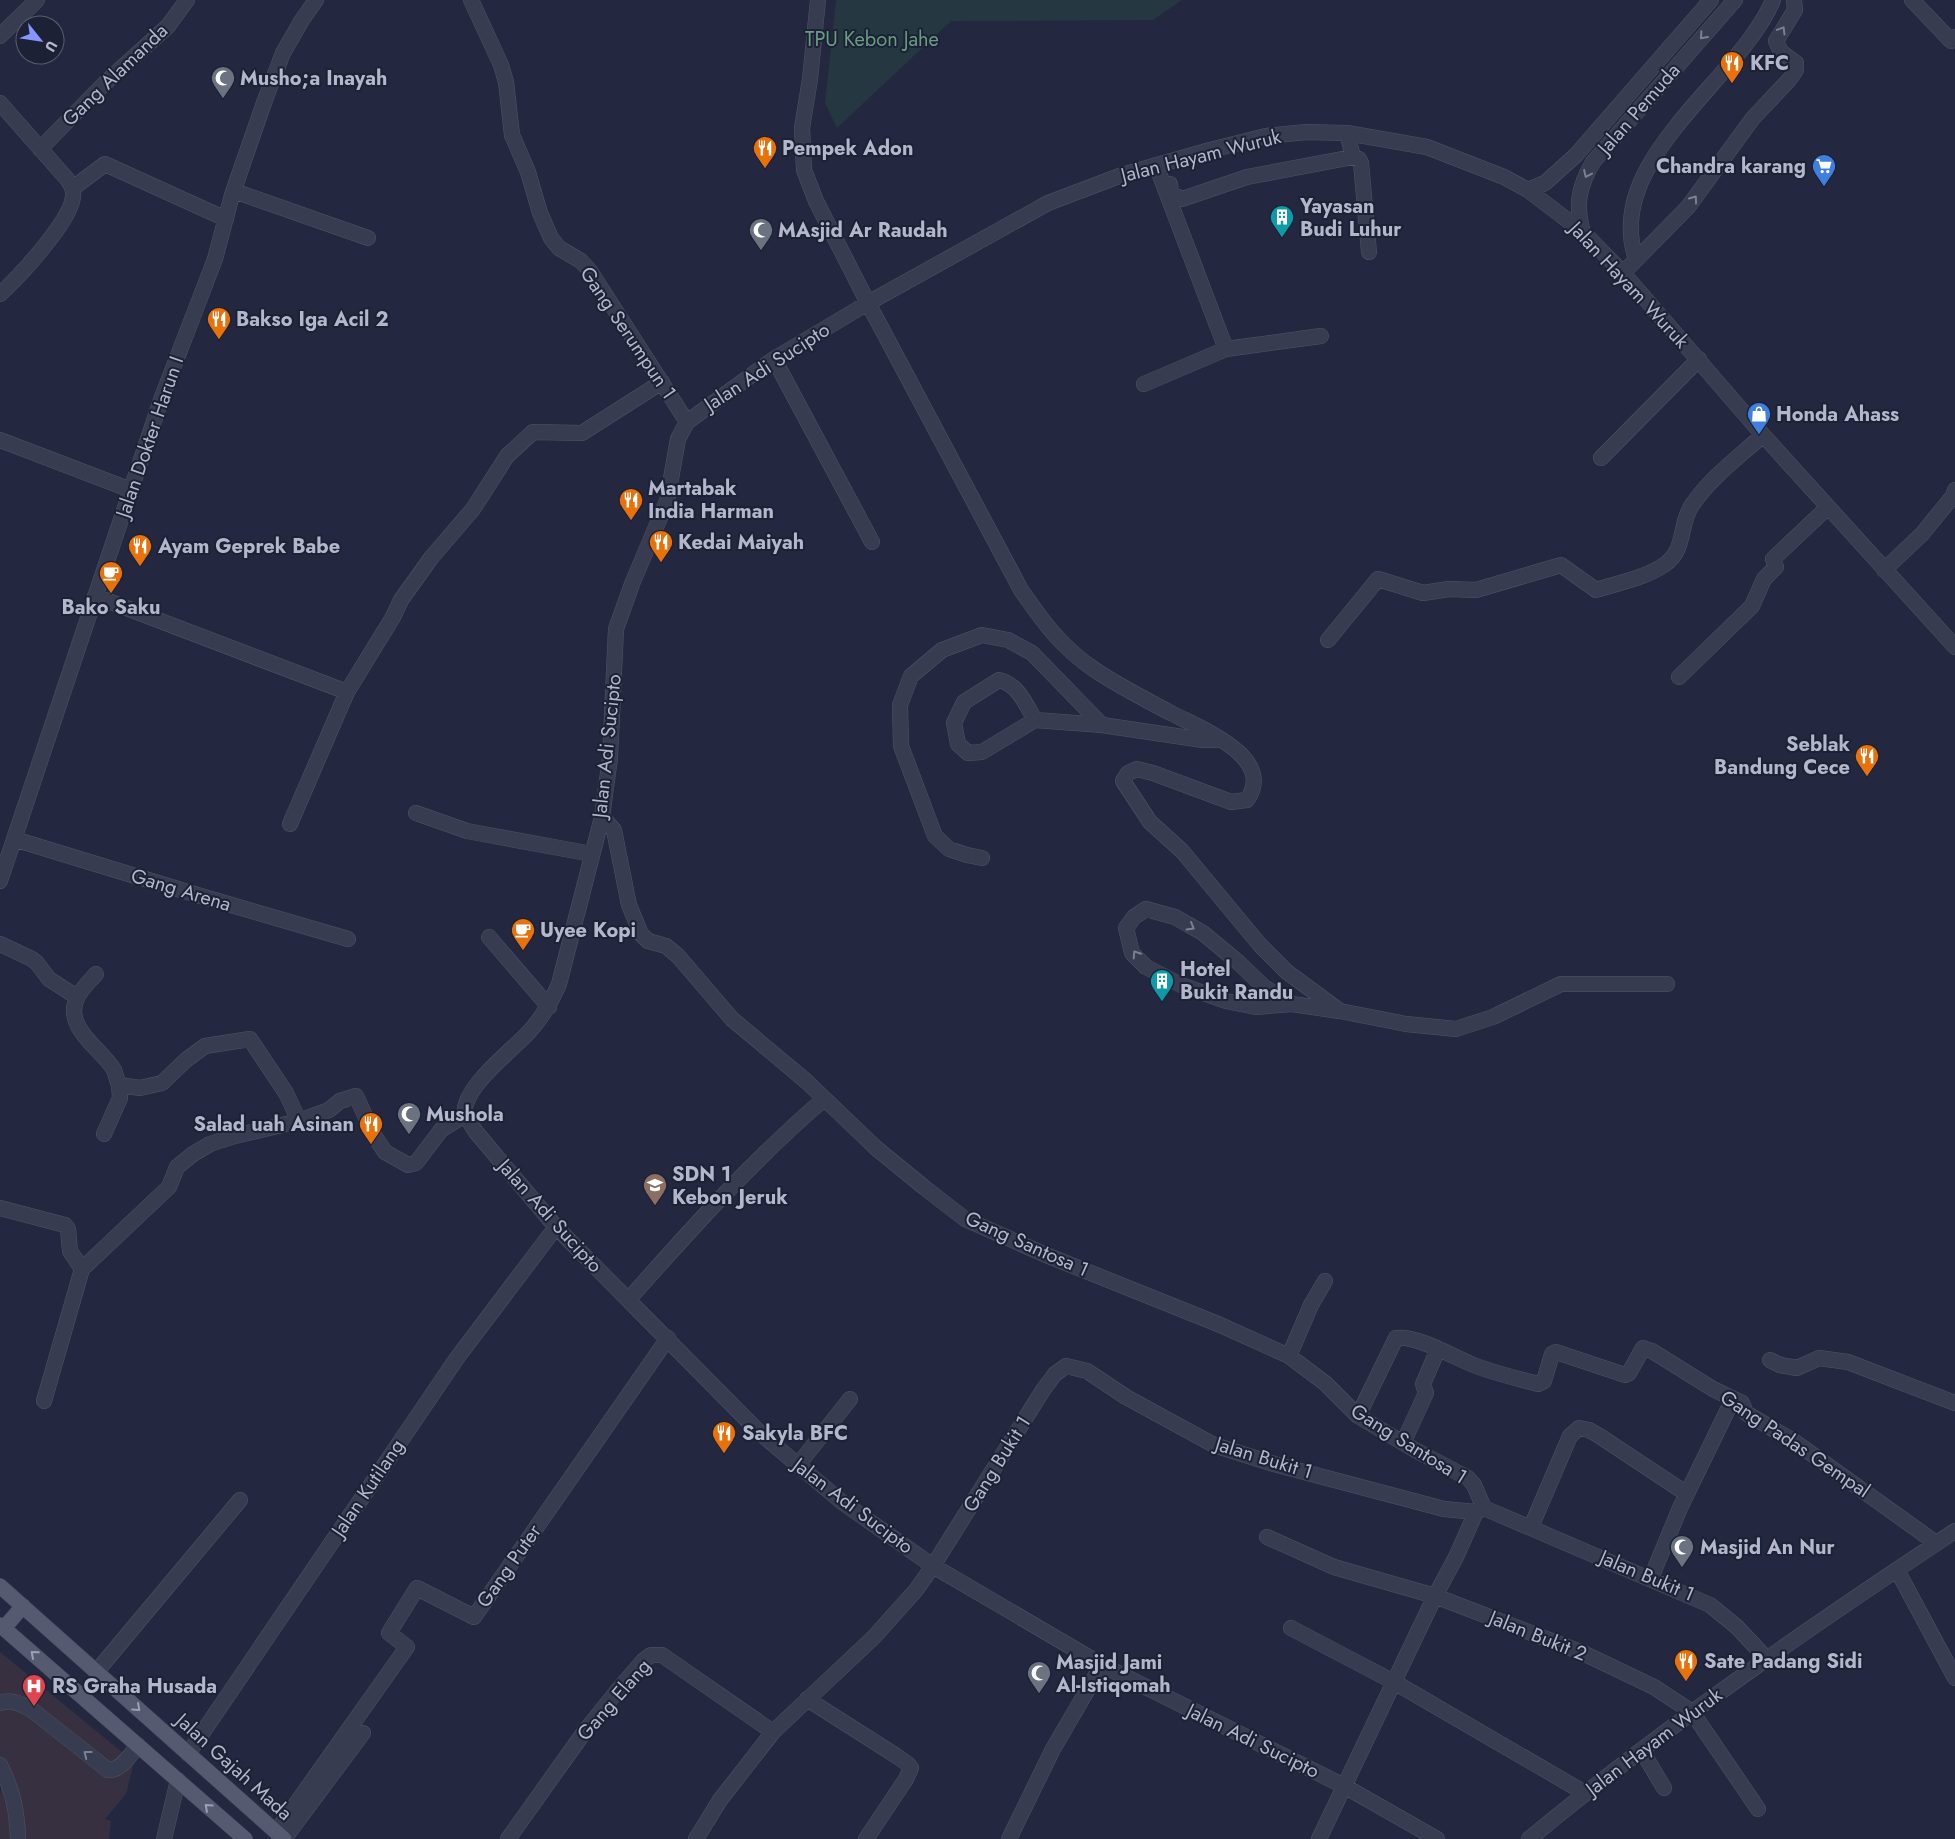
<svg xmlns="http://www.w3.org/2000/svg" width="1955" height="1839" font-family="Jost,sans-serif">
	<rect width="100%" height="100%" fill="#232840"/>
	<!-- medical -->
	<path fill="#363041" d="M 0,1652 L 134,1762 L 126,1794 L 105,1819 L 111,1821 L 109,1839 L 0,1839 L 0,1795 L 3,1778 L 0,1778 Z"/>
	<!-- green -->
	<path fill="#253741" d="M 836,0 L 1182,0 L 1153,20 L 951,21 L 837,128 L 825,103 Z"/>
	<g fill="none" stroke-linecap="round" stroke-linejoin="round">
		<!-- minor casing -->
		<g stroke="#4f5468" stroke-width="16">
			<path id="minor" d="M 471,0 L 501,65 L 506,82 L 512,135 L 528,172 L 540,213 L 551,238 L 559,248 L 581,261 L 590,271 L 687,422
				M 818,0 L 810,79 L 802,128 L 804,170 L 816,201 L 868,303 L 1021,590 C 1044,623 1061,647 1095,670 C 1119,686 1146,700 1171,713 C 1199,728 1277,757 1247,800 L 1231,802 L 1153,773 L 1137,769 L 1128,773 L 1123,781 L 1150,822 L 1182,851 L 1260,945 L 1287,972 L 1340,1011 L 1406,1024 L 1456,1029 L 1493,1017 L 1561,984 L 1667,984
				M 1912,0 L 1951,41 L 1955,37
				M 0,36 L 37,0
				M 0,103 L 67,179 C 71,185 74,189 73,197 C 70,222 19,277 0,294
				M 1347,133 L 1353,157 L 1359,159 L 1361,163 L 1369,252
				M 40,149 L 104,84 L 168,26 L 187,0
				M 1156,165 L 1226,349 L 1321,336
				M 1170,184 L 1171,193 L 1182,199 L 1247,177 L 1353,157
				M 73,188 L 105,164 L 226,219
				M 1528,190 L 1545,183 L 1576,155 L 1711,0
				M 234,191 L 368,238
				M 1583,232 C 1575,205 1579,186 1593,162 L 1735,0
				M 1636,259 C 1602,160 1740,80 1773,0
				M 1623,273 L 1688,207 L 1753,118 L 1789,80 L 1796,70 L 1796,63 L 1781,52 L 1776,41 L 1795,10 L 1794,0
				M 774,359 L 872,542
				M 1144,384 L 1226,349
				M 0,440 L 131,490
				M 1601,458 L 1699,359
				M 1884,570 L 1922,534 L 1953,496 L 1955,490
				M 95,596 L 347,692
				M 1328,640 L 1378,579 L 1423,593 L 1449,589 L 1476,590 L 1561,565 L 1596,590 C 1618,583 1645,578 1664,565 C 1687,549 1678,526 1692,505 C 1710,478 1739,457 1763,435
				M 1679,677 L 1752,606 L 1764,579 L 1776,567 L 1773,559 L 1828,507
				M 1035,720 C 1026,705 1018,684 999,680 L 964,702 L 954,723 L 958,744 L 968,753 L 982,752 L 1035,720 L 1102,725 L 1203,740 L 1218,740
				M 416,813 L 467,831 L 592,854
				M 602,817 L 614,830 L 629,905 L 641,934 L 648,941 L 666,946 L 678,956 L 732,1019 L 806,1081 L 876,1148 L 925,1188 L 965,1219 L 1046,1255 L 1218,1324 L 1289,1356 L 1325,1383 L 1358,1416 L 1415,1450 L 1468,1478 L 1474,1485 L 1484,1508
				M 290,824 L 347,692 L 393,617 L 401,600 L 431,558 L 473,509 L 507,456 L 533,432 L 582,433 L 662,382
				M 14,839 L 204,897 L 348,939
				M 982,858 L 967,855 L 949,849 L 935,836 L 901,746 L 900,705 L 911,676 L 942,650 L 982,635 L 1008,640 L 1032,653 L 1102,725
				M 0,881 L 162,397 L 215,259 L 232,195 L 265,100 L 283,53 L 302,20 L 316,0
				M 489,937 L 549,1007
				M 0,944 L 32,959 L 37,963 L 49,979 L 77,997
				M 96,974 C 90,981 81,989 77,998 C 63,1028 102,1049 114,1070 C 116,1075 117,1081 119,1085 L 140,1088 L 162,1083 L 186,1060 L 205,1046 L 250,1039 L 286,1093 L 299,1121 L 329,1110 L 340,1101 L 356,1096 L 375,1137 L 385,1152 L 408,1165 L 416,1163 L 441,1130 L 466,1114
				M 1292,1004 L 1264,987 L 1239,963 L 1203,933 L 1175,917 L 1146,909 L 1134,917 L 1126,928 L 1132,953 L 1146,967 L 1181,985 L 1226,1001 L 1256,1007 L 1292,1004 L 1339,1011
				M 104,1134 L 120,1098 L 119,1085
				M 0,1208 L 65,1225 L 68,1229 L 70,1251 L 82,1269 L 44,1401
				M 82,1269 L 169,1187 L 177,1167 L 193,1154 L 210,1144 L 235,1136 L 299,1121
				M 629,1299 C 691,1229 753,1160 824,1099
				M 1289,1356 L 1311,1305 L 1325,1281
				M 1770,1360 L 1780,1365 L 1797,1368 L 1819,1358 L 1848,1362 L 1955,1403
				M 1358,1416 L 1396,1338 C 1416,1335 1452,1356 1471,1364 C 1493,1373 1516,1378 1538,1384 L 1544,1381 L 1552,1354 L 1556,1352 L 1625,1375 L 1629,1373 L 1643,1348 L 1652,1351 L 1713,1389 L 1742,1403 L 1746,1413 L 1795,1442 L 1936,1543
				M 1403,1443 L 1426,1393 L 1423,1384 L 1438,1349
				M 798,1465 L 850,1399
				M 1484,1508 L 1710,1605 L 1737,1627 L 1766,1658
				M 1531,1527 L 1570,1436 L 1579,1428 L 1589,1430 L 1598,1435 L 1687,1494
				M 1267,1537 L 1334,1567 L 1435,1596 L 1583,1653 L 1654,1687 L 1692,1712 L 1758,1809
				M 1897,1570 L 1955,1678
				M 1651,1578 L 1680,1508 L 1733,1399
				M 1291,1628 L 1394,1682 L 1585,1793
				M 97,1671 L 240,1500
				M 807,1699 L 895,1755 L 908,1764 L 911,1768 L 906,1779 L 866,1839
				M 0,1703 C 12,1699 21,1704 32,1710 L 108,1770 C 121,1771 131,1754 138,1745
				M 1642,1751 L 1664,1788
				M 188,1754 L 457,1358 L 556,1227
				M 0,1765 C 13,1791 17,1810 18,1839
				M 276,1832 L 407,1647 L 389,1633 L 417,1588 L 474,1617 L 668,1338
				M 164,1839 L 178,1780
				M 284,1839 L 363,1733
				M 508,1839 L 585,1731 L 618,1690 L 643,1661 L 651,1655 L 662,1655 L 773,1732
				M 696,1839 L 720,1800 L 773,1732 L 874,1637 L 916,1590 L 933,1566 L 1043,1390 L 1055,1374 L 1066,1366 L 1087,1371 L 1126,1397 L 1214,1445 L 1274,1464 L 1444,1509 L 1476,1512
				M 1009,1839 L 1053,1749 L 1102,1665
				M 1319,1839 L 1435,1596 L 1456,1557 L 1476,1512 L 1484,1508
				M 1437,1839 L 1344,1786 L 1102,1665 L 933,1566 L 842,1502 L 760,1433 L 556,1227 L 476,1132 C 471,1124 462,1113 466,1104 C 473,1080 511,1051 529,1032 C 542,1018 551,1002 559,984 L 602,817 L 610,758 L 616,629 L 632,584 L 667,501 L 678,439 L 687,422 L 774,359 L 868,303 L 1048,203 L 1122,175 L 1210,150 L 1266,136 L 1306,132 L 1347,133 L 1427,147 L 1504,177 L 1528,190 L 1583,232 L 1623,273 L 1763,435 L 1955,647
				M 1529,1839 C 1664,1727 1809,1628 1955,1531"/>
		</g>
		<!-- major casing -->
		<g stroke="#3e4256" stroke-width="16">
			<path id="major" d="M 0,1586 L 284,1839
				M 0,1625 L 245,1839
				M 4,1628 L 23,1606"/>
		</g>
		<!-- minor -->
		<use href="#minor" stroke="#373c50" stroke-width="15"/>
		<!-- major -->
		<use href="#major" stroke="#555a70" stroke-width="15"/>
	</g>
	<!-- one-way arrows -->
	<defs><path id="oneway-chevron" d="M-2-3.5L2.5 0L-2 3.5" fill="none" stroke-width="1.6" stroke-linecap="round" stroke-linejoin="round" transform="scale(1.25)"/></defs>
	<g stroke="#7c8094">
		<use href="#oneway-chevron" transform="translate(1782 30) rotate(-59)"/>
		<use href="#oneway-chevron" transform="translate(1703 36) rotate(132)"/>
		<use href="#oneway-chevron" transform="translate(1587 174) rotate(115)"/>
		<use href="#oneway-chevron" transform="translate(1694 199) rotate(-54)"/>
		<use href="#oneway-chevron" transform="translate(1191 927) rotate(30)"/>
		<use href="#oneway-chevron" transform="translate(1136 954) rotate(-123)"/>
		<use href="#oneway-chevron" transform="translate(87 1754) rotate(-142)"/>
	</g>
	<g stroke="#9ca0b4">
		<use href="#oneway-chevron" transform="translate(34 1654) rotate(-139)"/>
		<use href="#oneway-chevron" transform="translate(137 1708) rotate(42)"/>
		<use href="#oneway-chevron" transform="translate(208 1807) rotate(-138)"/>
	</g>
	<!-- icons -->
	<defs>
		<g id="restaurant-pin" transform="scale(1.25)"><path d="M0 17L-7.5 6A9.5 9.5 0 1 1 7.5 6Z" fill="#e8710a" stroke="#1c2135"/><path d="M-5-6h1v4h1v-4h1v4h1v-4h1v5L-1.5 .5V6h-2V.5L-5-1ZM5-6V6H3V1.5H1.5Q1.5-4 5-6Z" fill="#fff"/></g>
		<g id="mosque-pin" transform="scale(1.25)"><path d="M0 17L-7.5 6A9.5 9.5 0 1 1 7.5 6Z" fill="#6b7280" stroke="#1c2135"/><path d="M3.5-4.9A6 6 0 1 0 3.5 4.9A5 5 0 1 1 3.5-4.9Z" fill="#fff"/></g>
		<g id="supermarket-pin" transform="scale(1.25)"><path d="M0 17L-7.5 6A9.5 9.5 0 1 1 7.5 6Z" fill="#3f7fe0" stroke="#1c2135"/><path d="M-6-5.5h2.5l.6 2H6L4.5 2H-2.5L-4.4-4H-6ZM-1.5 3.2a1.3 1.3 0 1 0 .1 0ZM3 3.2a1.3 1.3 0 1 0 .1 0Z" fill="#fff"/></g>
		<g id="building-pin" transform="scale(1.25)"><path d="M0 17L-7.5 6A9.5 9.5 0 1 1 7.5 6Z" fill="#0f9aa8" stroke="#1c2135"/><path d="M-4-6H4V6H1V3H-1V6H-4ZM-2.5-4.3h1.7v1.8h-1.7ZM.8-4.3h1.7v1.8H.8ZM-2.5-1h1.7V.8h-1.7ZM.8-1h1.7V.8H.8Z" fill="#fff"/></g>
		<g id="shop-pin" transform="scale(1.25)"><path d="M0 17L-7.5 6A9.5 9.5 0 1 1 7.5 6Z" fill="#3f7fe0" stroke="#1c2135"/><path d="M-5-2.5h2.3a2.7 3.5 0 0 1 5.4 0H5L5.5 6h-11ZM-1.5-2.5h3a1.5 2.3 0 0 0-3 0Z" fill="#fff"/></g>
		<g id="cafe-pin" transform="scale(1.25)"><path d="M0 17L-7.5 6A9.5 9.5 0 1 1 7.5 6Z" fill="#e8710a" stroke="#1c2135"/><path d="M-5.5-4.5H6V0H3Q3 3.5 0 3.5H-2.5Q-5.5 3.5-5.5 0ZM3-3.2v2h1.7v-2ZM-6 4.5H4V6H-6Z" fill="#fff"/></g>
		<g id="school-pin" transform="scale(1.25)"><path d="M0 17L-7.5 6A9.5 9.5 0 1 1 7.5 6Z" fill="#8d6e63" stroke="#1c2135"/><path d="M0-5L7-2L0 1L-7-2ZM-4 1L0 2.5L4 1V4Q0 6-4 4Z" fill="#fff"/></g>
		<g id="hospital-pin" transform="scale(1.25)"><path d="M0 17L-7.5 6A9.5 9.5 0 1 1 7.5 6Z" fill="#e0444e" stroke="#1c2135"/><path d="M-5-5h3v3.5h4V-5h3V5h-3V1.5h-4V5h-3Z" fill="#fff"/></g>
	</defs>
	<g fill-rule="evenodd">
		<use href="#restaurant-pin" x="1732" y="63"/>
		<use href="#mosque-pin" x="223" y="78"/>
		<use href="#restaurant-pin" x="765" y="148"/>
		<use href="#supermarket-pin" x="1824" y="166"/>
		<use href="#building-pin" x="1282" y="217"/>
		<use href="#mosque-pin" x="761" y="230"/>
		<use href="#restaurant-pin" x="219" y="319"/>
		<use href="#shop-pin" x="1759" y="414"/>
		<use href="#restaurant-pin" x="631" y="500"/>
		<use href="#restaurant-pin" x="661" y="542"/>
		<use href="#restaurant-pin" x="140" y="546"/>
		<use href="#cafe-pin" x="111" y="573"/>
		<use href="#restaurant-pin" x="1867" y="756"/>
		<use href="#cafe-pin" x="523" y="930"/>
		<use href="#building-pin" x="1162" y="981"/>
		<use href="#mosque-pin" x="409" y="1114"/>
		<use href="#restaurant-pin" x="371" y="1124"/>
		<use href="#school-pin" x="655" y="1185"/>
		<use href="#restaurant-pin" x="724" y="1433"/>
		<use href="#mosque-pin" x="1682" y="1547"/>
		<use href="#restaurant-pin" x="1686" y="1661"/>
		<use href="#mosque-pin" x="1039" y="1673"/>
		<use href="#hospital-pin" x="34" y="1686"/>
	</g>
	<g text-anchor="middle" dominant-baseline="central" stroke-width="4" stroke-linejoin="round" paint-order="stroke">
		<!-- park labels -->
		<g font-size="20" fill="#699d82" stroke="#1c2135">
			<text x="872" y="39">TPU Kebon Jahe</text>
		</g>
		<!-- poi labels -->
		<g font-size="20" font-weight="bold" fill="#b4b7cb" stroke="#1c2135" text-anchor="start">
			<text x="1750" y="63">KFC</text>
			<text x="240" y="78">Musho;a Inayah</text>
			<text x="782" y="148">Pempek Adon</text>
			<text x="1806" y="166" text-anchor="end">Chandra karang</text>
			<text x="1300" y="206">Yayasan<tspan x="1300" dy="23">Budi Luhur</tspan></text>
			<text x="778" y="230">MAsjid Ar Raudah</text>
			<text x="236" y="319">Bakso Iga Acil 2</text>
			<text x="1776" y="414">Honda Ahass</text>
			<text x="648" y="488">Martabak<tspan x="648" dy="23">India Harman</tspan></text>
			<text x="678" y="542">Kedai Maiyah</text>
			<text x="158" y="546">Ayam Geprek Babe</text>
			<text x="111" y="607" text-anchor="middle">Bako Saku</text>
			<text x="1850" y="744" text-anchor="end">Seblak<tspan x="1850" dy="23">Bandung Cece</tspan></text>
			<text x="540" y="930">Uyee Kopi</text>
			<text x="1180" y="969">Hotel<tspan x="1180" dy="23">Bukit Randu</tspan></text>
			<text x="426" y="1114">Mushola</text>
			<text x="354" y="1124" text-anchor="end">Salad uah Asinan</text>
			<text x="672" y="1174">SDN 1<tspan x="672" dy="23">Kebon Jeruk</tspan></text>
			<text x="742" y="1433">Sakyla BFC</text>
			<text x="1700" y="1547">Masjid An Nur</text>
			<text x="1704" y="1661">Sate Padang Sidi</text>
			<text x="1056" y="1662">Masjid Jami<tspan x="1056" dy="23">Al-Istiqomah</tspan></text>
			<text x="52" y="1686">RS Graha Husada</text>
		</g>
		<!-- street labels -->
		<g font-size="20" fill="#b4b7cb" stroke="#1c2135">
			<text transform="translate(115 75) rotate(-44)">Gang Alamanda</text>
			<text transform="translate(1639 109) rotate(-49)">Jalan Pemuda</text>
			<text transform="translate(1201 156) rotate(-14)">Jalan Hayam Wuruk</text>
			<text transform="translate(1629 285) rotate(47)">Jalan Hayam Wuruk</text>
			<text transform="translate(628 333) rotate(56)">Gang Serumpun 1</text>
			<text transform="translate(767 367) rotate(-33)">Jalan Adi Sucipto</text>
			<text transform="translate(150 437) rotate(-71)">Jalan Dokter Harun I</text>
			<text transform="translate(607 746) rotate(-84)">Jalan Adi Sucipto</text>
			<text transform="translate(181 890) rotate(17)">Gang Arena</text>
			<text transform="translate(550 1216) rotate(48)">Jalan Adi Sucipto</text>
			<text transform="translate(1027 1244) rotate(24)">Gang Santosa 1</text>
			<text transform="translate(1409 1444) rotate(32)">Gang Santosa 1</text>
			<text transform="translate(1795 1444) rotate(34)">Gang Padas Gempal</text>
			<text transform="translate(1264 1458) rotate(17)">Jalan Bukit 1</text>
			<text transform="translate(997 1464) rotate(-58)">Gang Bukit 1</text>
			<text transform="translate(368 1488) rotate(-56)">Jalan Kutilang</text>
			<text transform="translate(853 1506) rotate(37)">Jalan Adi Sucipto</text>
			<text transform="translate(509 1566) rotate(-55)">Gang Puter</text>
			<text transform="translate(1647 1576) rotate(23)">Jalan Bukit 1</text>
			<text transform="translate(1538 1636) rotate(22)">Jalan Bukit 2</text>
			<text transform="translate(614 1700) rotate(-49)">Gang Elang</text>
			<text transform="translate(1253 1741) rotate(26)">Jalan Adi Sucipto</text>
			<text transform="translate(1654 1742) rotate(-37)">Jalan Hayam Wuruk</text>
			<text transform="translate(234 1767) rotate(42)">Jalan Gajah Mada</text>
		</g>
	</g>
	<!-- north arrow -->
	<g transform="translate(40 40) rotate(120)"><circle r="24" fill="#1c2135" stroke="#595d71"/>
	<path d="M0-4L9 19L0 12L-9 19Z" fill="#8696fe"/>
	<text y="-8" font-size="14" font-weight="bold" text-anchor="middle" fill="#b4b7cb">U</text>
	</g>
</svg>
